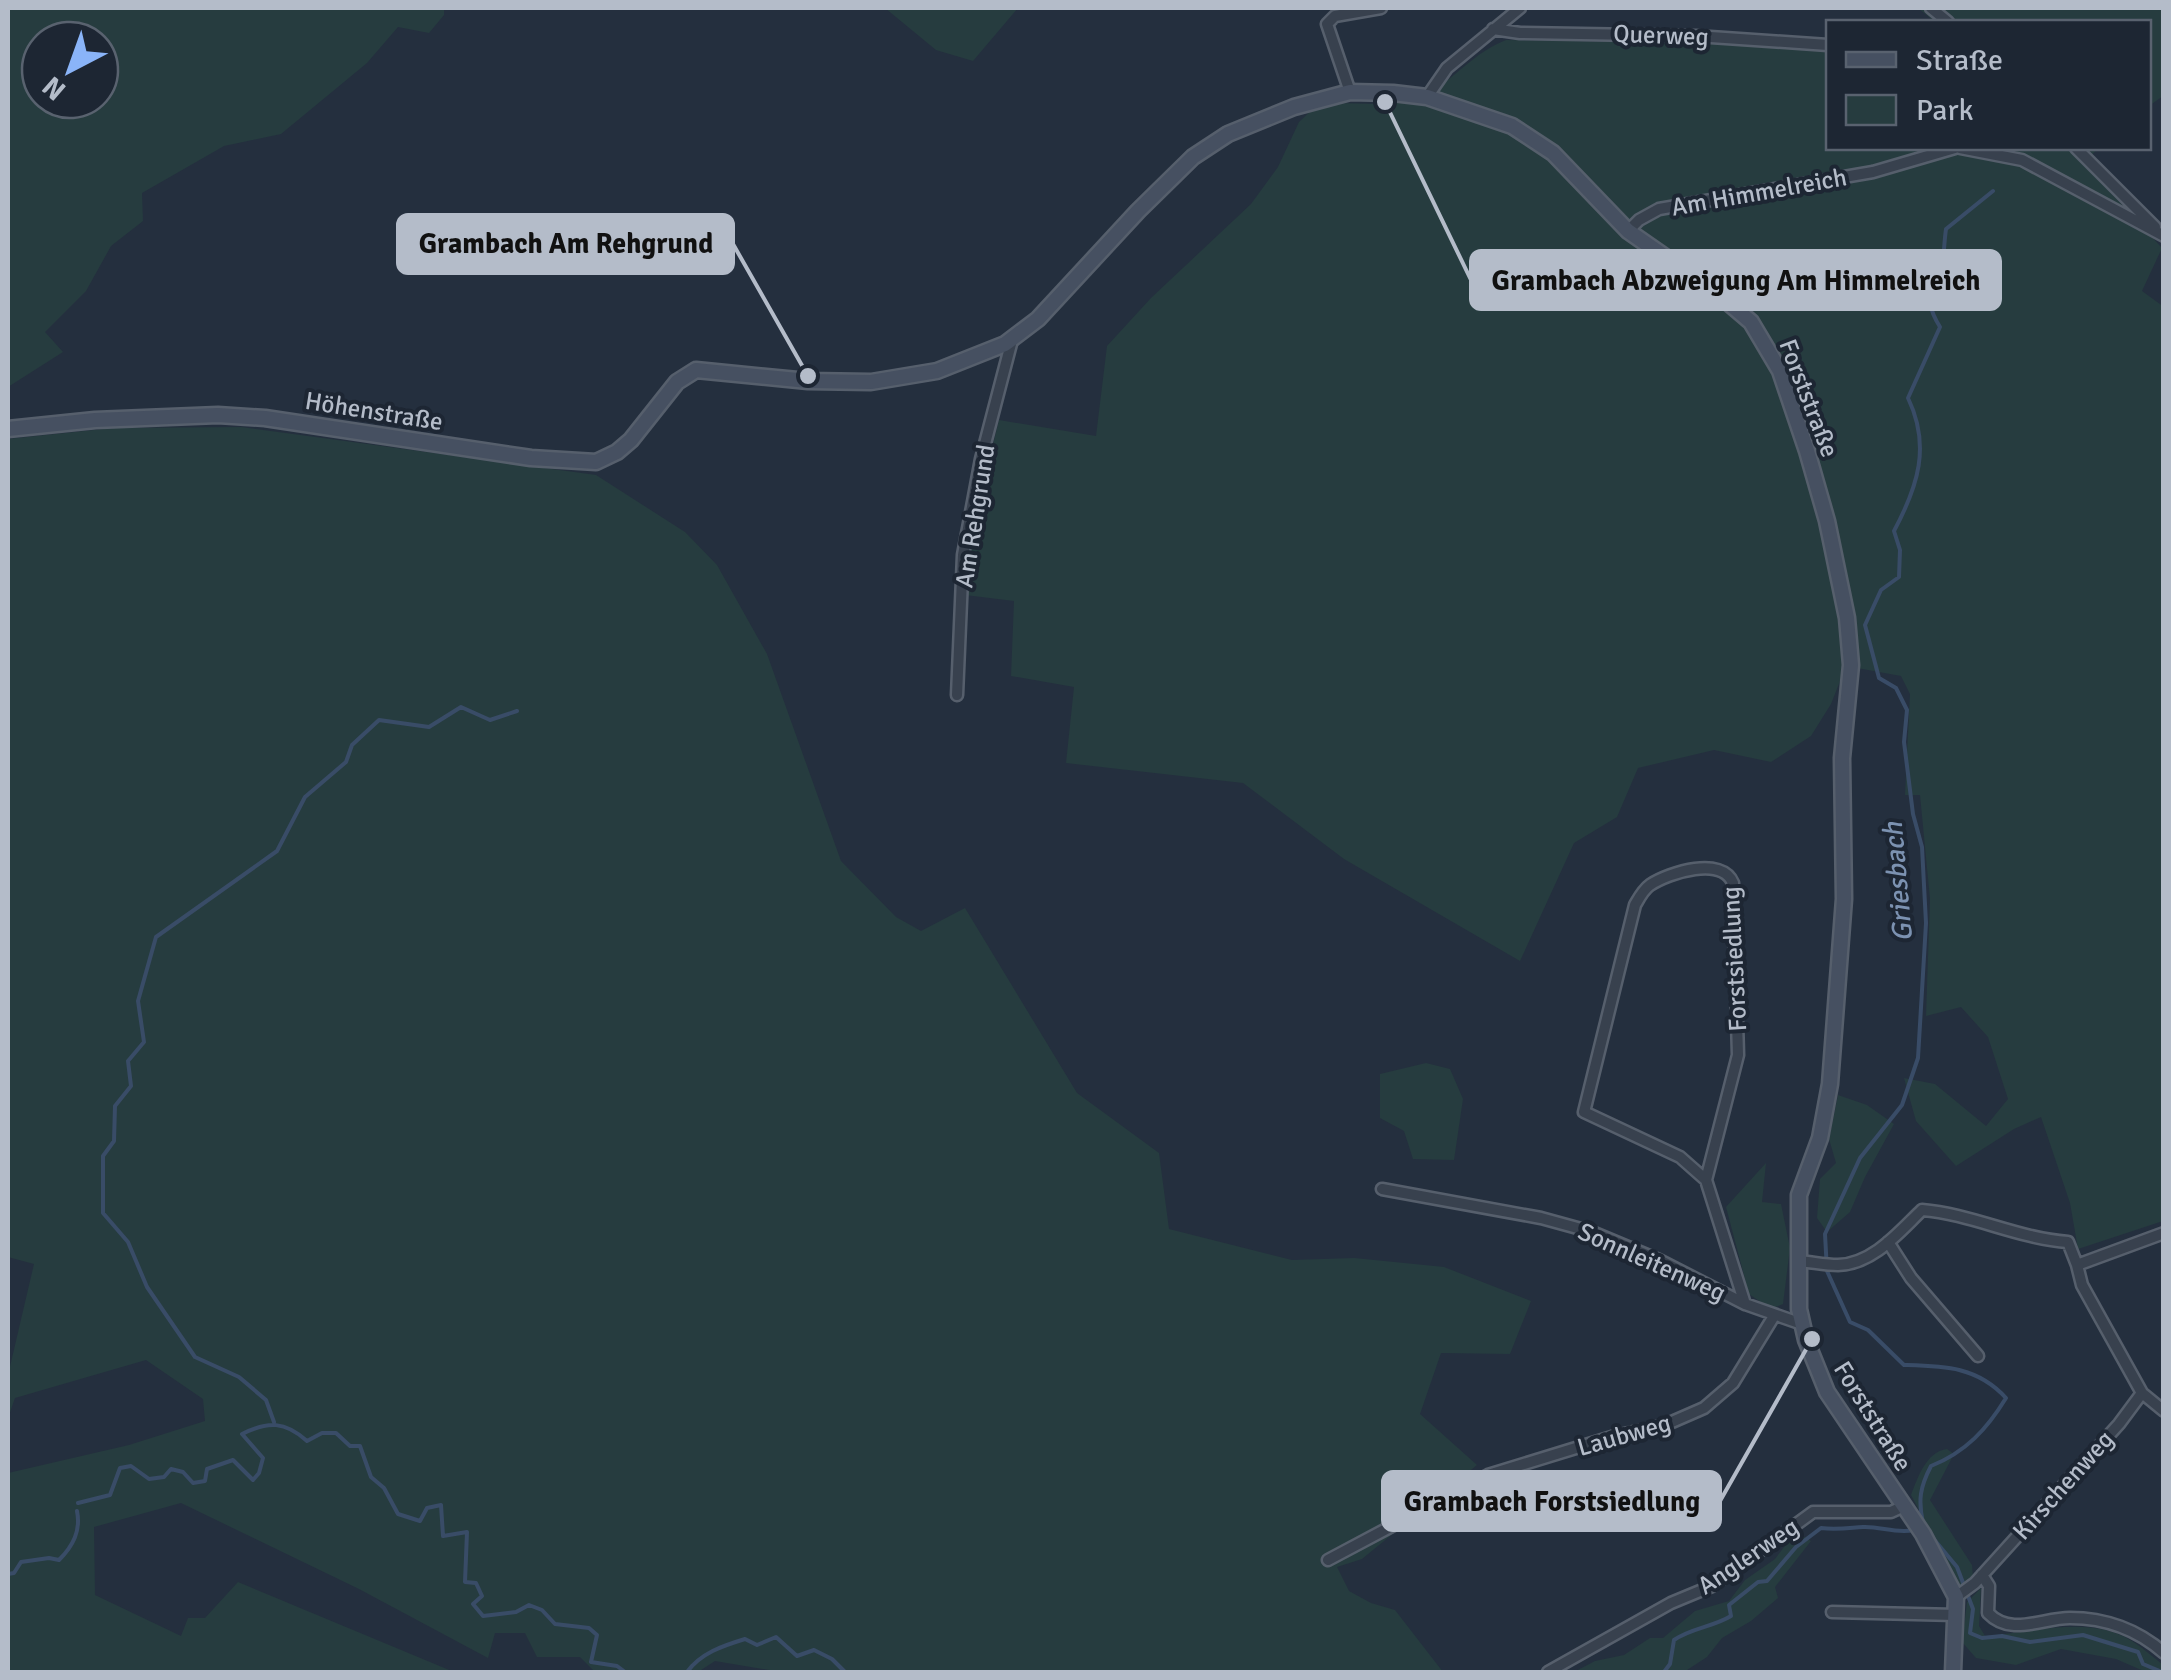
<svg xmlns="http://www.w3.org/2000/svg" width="2171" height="1680" font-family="Signika,sans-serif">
	<rect width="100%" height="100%" fill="#242f3e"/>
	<!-- green -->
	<path fill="#263c3f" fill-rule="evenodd" d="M 8,8 L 444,8 L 444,15 L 429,33 L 398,27 L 367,63 L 281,134 L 224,146 L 142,193 L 143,221 L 111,246 L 86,291 L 45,332 L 63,352 L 8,387 ZM 40,40 L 100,40 L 100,100 L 40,100 Z
		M 885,8 L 1018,8 L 973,61 L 936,50 Z
		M 1918,8 L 2163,8 L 2163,96 L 2149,106 L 2148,22 L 1935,22 Z
		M 1506,40 L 1702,43 L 1828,50 L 1828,148 L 2099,148 L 2083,163 L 2162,248 L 2142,291 L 2164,307 L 2163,1221 L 2078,1249 L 2070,1203 L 2041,1117 L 2014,1129 L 1956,1166 L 1916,1121 L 1904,1078 L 1935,1084 L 1986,1126 L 2008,1099 L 1988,1037 L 1961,1007 L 1926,1016 L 1930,899 L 1920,795 L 1905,795 L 1910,694 L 1901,676 L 1846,666 L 1831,704 L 1811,736 L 1771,762 L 1714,750 L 1638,768 L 1617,817 L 1574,843 L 1520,961 L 1344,859 L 1243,783 L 1066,763 L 1074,687 L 1011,676 L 1014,601 L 965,595 L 973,527 L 999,420 L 1096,436 L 1107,346 L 1151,298 L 1251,204 L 1278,167 L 1299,122 L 1317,105 L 1330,103 C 1359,102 1399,109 1426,95 C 1455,79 1474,52 1506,40 Z
		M 241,427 L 596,475 L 685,532 L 717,565 L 767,654 L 841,861 L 896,917 L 921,931 L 965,908 L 1077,1093 L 1159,1153 L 1169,1229 L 1292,1260 L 1354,1258 L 1444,1267 L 1531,1301 L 1510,1354 L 1441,1353 L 1420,1414 L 1477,1465 L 1362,1559 L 1337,1567 L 1349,1591 L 1371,1603 L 1395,1610 L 1443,1672 L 781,1672 L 715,1661 L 698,1672 L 595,1672 L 580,1657 L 537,1657 L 525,1633 L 495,1633 L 488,1658 L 359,1589 L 181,1503 L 94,1527 L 95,1595 L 181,1636 L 188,1618 L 205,1618 L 238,1582 L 454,1672 L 8,1672 L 8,1473 L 129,1445 L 205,1421 L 203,1399 L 146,1360 L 15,1398 L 8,1418 L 8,1375 L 34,1264 L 8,1257 L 8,439 L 113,428 Z
		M 1426,1063 L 1450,1069 L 1463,1099 L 1454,1160 L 1413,1159 L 1404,1131 L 1380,1118 L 1380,1074 Z
		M 1838,1095 L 1867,1105 L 1894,1124 L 1865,1177 L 1850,1212 L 1827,1232 L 1817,1218 L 1820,1179 L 1836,1163 L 1829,1139 Z
		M 1766,1163 L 1762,1202 L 1781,1204 L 1790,1248 L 1783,1304 L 1771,1309 L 1749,1294 L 1726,1207 Z
		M 1947,1449 L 1954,1454 L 1930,1500 L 1972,1565 L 1973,1578 L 1960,1587 L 1911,1495 C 1918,1477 1926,1452 1947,1449 Z
		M 1801,1535 L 1811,1541 L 1775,1587 L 1778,1598 L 1751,1621 L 1722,1638 L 1707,1657 L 1684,1672 L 1574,1672 L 1595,1661 L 1624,1655 L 1650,1638 L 1663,1638 L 1695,1611 L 1729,1601 L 1745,1580 L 1775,1559 L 1790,1539 Z
		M 1981,1588 L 1979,1626 L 1985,1636 C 2031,1633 2090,1614 2132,1641 C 2143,1648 2153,1657 2163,1665 L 2163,1672 L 2146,1672 L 2116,1659 L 2061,1649 L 2016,1665 L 1976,1658 L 1962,1642 L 1967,1602 Z"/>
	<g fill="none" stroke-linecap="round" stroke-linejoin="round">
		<!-- stream -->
		<path stroke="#394c67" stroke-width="4" d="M 274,1422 L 266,1400 L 239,1377 L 195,1357 L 147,1287 L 128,1242 L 103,1213 L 103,1156 L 114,1141 L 115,1106 L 131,1086 L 128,1061 L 144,1042 L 138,1001 L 156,937 L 277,851 L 305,797 L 346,762 L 352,745 L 379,720 L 429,727 L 461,707 L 490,720 L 517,711
			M 78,1503 L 110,1495 L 120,1468 L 131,1466 L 149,1479 L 164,1477 L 171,1469 L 183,1472 L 193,1483 L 205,1481 L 207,1469 L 233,1460 L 253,1480 L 259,1473 L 263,1458 L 242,1434 C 268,1421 285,1421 307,1441 L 322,1433 L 336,1433 L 350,1446 L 360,1446 L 371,1477 L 384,1488 L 398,1514 L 420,1521 L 427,1508 L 441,1505 L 443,1536 L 467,1532 L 465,1582 L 476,1583 L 482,1596 L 473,1604 L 483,1616 L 516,1612 L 529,1605 L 542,1610 L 555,1624 L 589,1628 L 597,1635 L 591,1662 L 617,1666 L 625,1672
			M 1923,1523 C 1918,1500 1920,1487 1931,1466 C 1966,1452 1987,1429 2006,1398 C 1977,1366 1943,1366 1904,1365 L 1868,1330 L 1850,1322 L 1827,1271 L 1825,1234 L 1860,1158 L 1902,1105 L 1918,1058 L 1926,923 L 1922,847 L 1913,814 L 1904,742 L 1907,710 L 1896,688 L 1879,678 L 1865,625 L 1881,590 L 1899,577 L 1900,550 L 1894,531 C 1918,486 1931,446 1908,398 L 1940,327 C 1923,300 1934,298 1941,272 C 1944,258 1944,243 1946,229 L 1993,191
			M 1927,1531 L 1957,1567 L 1973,1609 L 1970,1633 L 1982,1638 L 2002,1636 L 2030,1642 L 2083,1635 L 2138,1652 L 2143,1664 L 2162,1672
			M 8,1574 L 14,1573 L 21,1562 L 49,1558 L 59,1560 C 73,1546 81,1531 77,1511
			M 687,1672 C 701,1653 722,1646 745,1639 L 757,1645 L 776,1637 L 797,1656 L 814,1650 L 832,1659 L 845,1672
			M 1664,1672 L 1670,1664 L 1674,1640 C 1691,1628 1713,1627 1731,1616 L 1729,1605 L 1758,1582 L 1767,1581 L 1796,1547 L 1821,1528 C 1836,1530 1848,1528 1863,1527 C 1880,1526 1896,1534 1914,1530"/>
		<!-- street casing -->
		<g stroke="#565f6c" stroke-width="15">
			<path id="street" d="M 1931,8 L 1948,22
				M 1493,29 L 1520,33 L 1696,36 L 1828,45
				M 1350,92 L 1327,24 L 1335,16 L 1381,8
				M 1427,97 L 1447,68 L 1520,8
				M 1960,148 L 2022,160 L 2164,236
				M 2076,148 L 2155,227
				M 1628,231 L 1639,220 L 1659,209 L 1873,172 L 1955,148
				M 957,695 L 963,555 L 981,459 L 1012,340
				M 1706,1180 L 1738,1055 L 1733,883 C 1722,856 1670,872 1650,885 C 1643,890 1639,898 1635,905 L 1584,1112 L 1680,1157 L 1706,1180 L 1745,1304
				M 1382,1189 L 1541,1218 L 1592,1232 L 1659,1260 L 1745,1304 L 1802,1324
				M 2164,1233 L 2077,1265 L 2082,1285 L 2142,1393 L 2164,1411
				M 1888,1242 L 1911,1278 L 1978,1356
				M 1799,1261 C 1812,1262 1825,1265 1838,1265 C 1873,1264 1899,1232 1922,1210 C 1972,1214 2016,1238 2068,1242 L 2077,1265
				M 1328,1560 L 1488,1475 L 1615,1436 L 1665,1425 L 1704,1408 L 1733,1383 L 1774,1316
				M 1982,1575 L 1989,1586 L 1988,1613 C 2011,1637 2042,1618 2070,1618 C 2105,1618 2138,1630 2164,1653
				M 1956,1597 L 1975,1583 L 2119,1424 L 2142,1393
				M 1832,1612 L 1956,1615
				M 1548,1672 L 1671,1603 L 1712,1586 L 1813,1512 L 1891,1512 L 1904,1506"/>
		</g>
		<!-- secondary casing -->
		<g stroke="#565f6c" stroke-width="19">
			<path id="secondary" d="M 8,429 L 95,420 L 218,415 L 265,418 L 531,458 L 596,462 L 617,452 L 631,440 L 677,382 L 696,370 L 808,381 L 871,382 L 937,371 L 1005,344 L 1038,319 L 1138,211 L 1193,157 L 1228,134 L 1294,107 L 1350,92 L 1393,93 L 1427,97 L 1512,126 L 1553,153 L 1628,231 L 1717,293 L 1751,322 L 1780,371 L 1807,451 L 1827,521 L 1847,618 L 1851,665 L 1842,758 L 1844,899 L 1830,1084 L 1820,1138 L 1799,1195 L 1799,1309 L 1806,1340 L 1827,1392 L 1923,1534 L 1956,1597 L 1953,1672"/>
		</g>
		<!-- street -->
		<use href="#street" stroke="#38414e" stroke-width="10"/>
		<!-- secondary -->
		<use href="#secondary" stroke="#465061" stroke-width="14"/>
	</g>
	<g text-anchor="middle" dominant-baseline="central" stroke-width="8" stroke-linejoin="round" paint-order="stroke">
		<!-- street labels -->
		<g font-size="25" fill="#b4bcc9" stroke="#1d2633">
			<text transform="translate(1661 35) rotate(2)">Querweg</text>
			<text transform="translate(1759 192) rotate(-10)">Am Himmelreich</text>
			<text transform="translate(1809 398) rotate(69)">Forststraße</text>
			<text transform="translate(374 411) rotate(9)">Höhenstraße</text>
			<text transform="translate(975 516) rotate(-81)">Am Rehgrund</text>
			<text transform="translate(1734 959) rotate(-93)">Forstsiedlung</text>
			<text transform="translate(1652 1262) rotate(24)">Sonnleitenweg</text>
			<text transform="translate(1873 1416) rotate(58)">Forststraße</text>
			<text transform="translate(1624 1435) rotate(-16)">Laubweg</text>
			<text transform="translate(2063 1485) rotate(-48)">Kirschenweg</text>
			<text transform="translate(1748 1556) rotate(-34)">Anglerweg</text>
		</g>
		<!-- water labels -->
		<g font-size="28" font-style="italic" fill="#7c92b1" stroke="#1d2633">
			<text transform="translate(1898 882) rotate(-95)">Griesbach</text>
		</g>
	</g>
	<!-- callouts -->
	<path fill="none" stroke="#b4bcc9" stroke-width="4" d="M808 376L733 244M1385 102L1471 280M1812 1339L1720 1501"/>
	<g fill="#b4bcc9" stroke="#1d2633" stroke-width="4">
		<circle cx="808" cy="376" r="10"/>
		<circle cx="1385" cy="102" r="10"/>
		<circle cx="1812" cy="1339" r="10"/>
	</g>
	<g fill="#b4bcc9" stroke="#b4bcc9" stroke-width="4">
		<rect x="398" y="215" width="335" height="58" rx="10"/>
		<rect x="1471" y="251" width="529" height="58" rx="10"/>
		<rect x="1383" y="1472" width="337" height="58" rx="10"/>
	</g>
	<g font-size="28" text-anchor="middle" font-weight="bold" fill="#111">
		<text x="566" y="253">Grambach Am Rehgrund</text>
		<text x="1736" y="290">Grambach Abzweigung Am Himmelreich</text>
		<text x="1552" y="1511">Grambach Forstsiedlung</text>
	</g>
	<!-- border -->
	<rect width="2171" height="1680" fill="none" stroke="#b4bcc9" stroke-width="20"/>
	<!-- legend -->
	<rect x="1826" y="20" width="325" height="130" fill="#1d2633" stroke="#59626f" stroke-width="2.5"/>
	<rect x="1846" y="52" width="50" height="15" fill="#465061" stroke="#59626f" stroke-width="2.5"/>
	<text x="1916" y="70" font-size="30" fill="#b4bcc9">Straße</text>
	<rect x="1846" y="95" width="50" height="30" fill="#263c3f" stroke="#59626f" stroke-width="2.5"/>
	<text x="1916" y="120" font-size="30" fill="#b4bcc9">Park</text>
	<!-- north arrow -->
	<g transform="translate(70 70) rotate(221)"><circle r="48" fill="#1d2633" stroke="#59626f" stroke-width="2.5"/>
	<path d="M0-8L18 38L0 25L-18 38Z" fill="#8ab4f8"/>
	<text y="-15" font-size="28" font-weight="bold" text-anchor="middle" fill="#b4bcc9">N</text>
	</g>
</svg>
